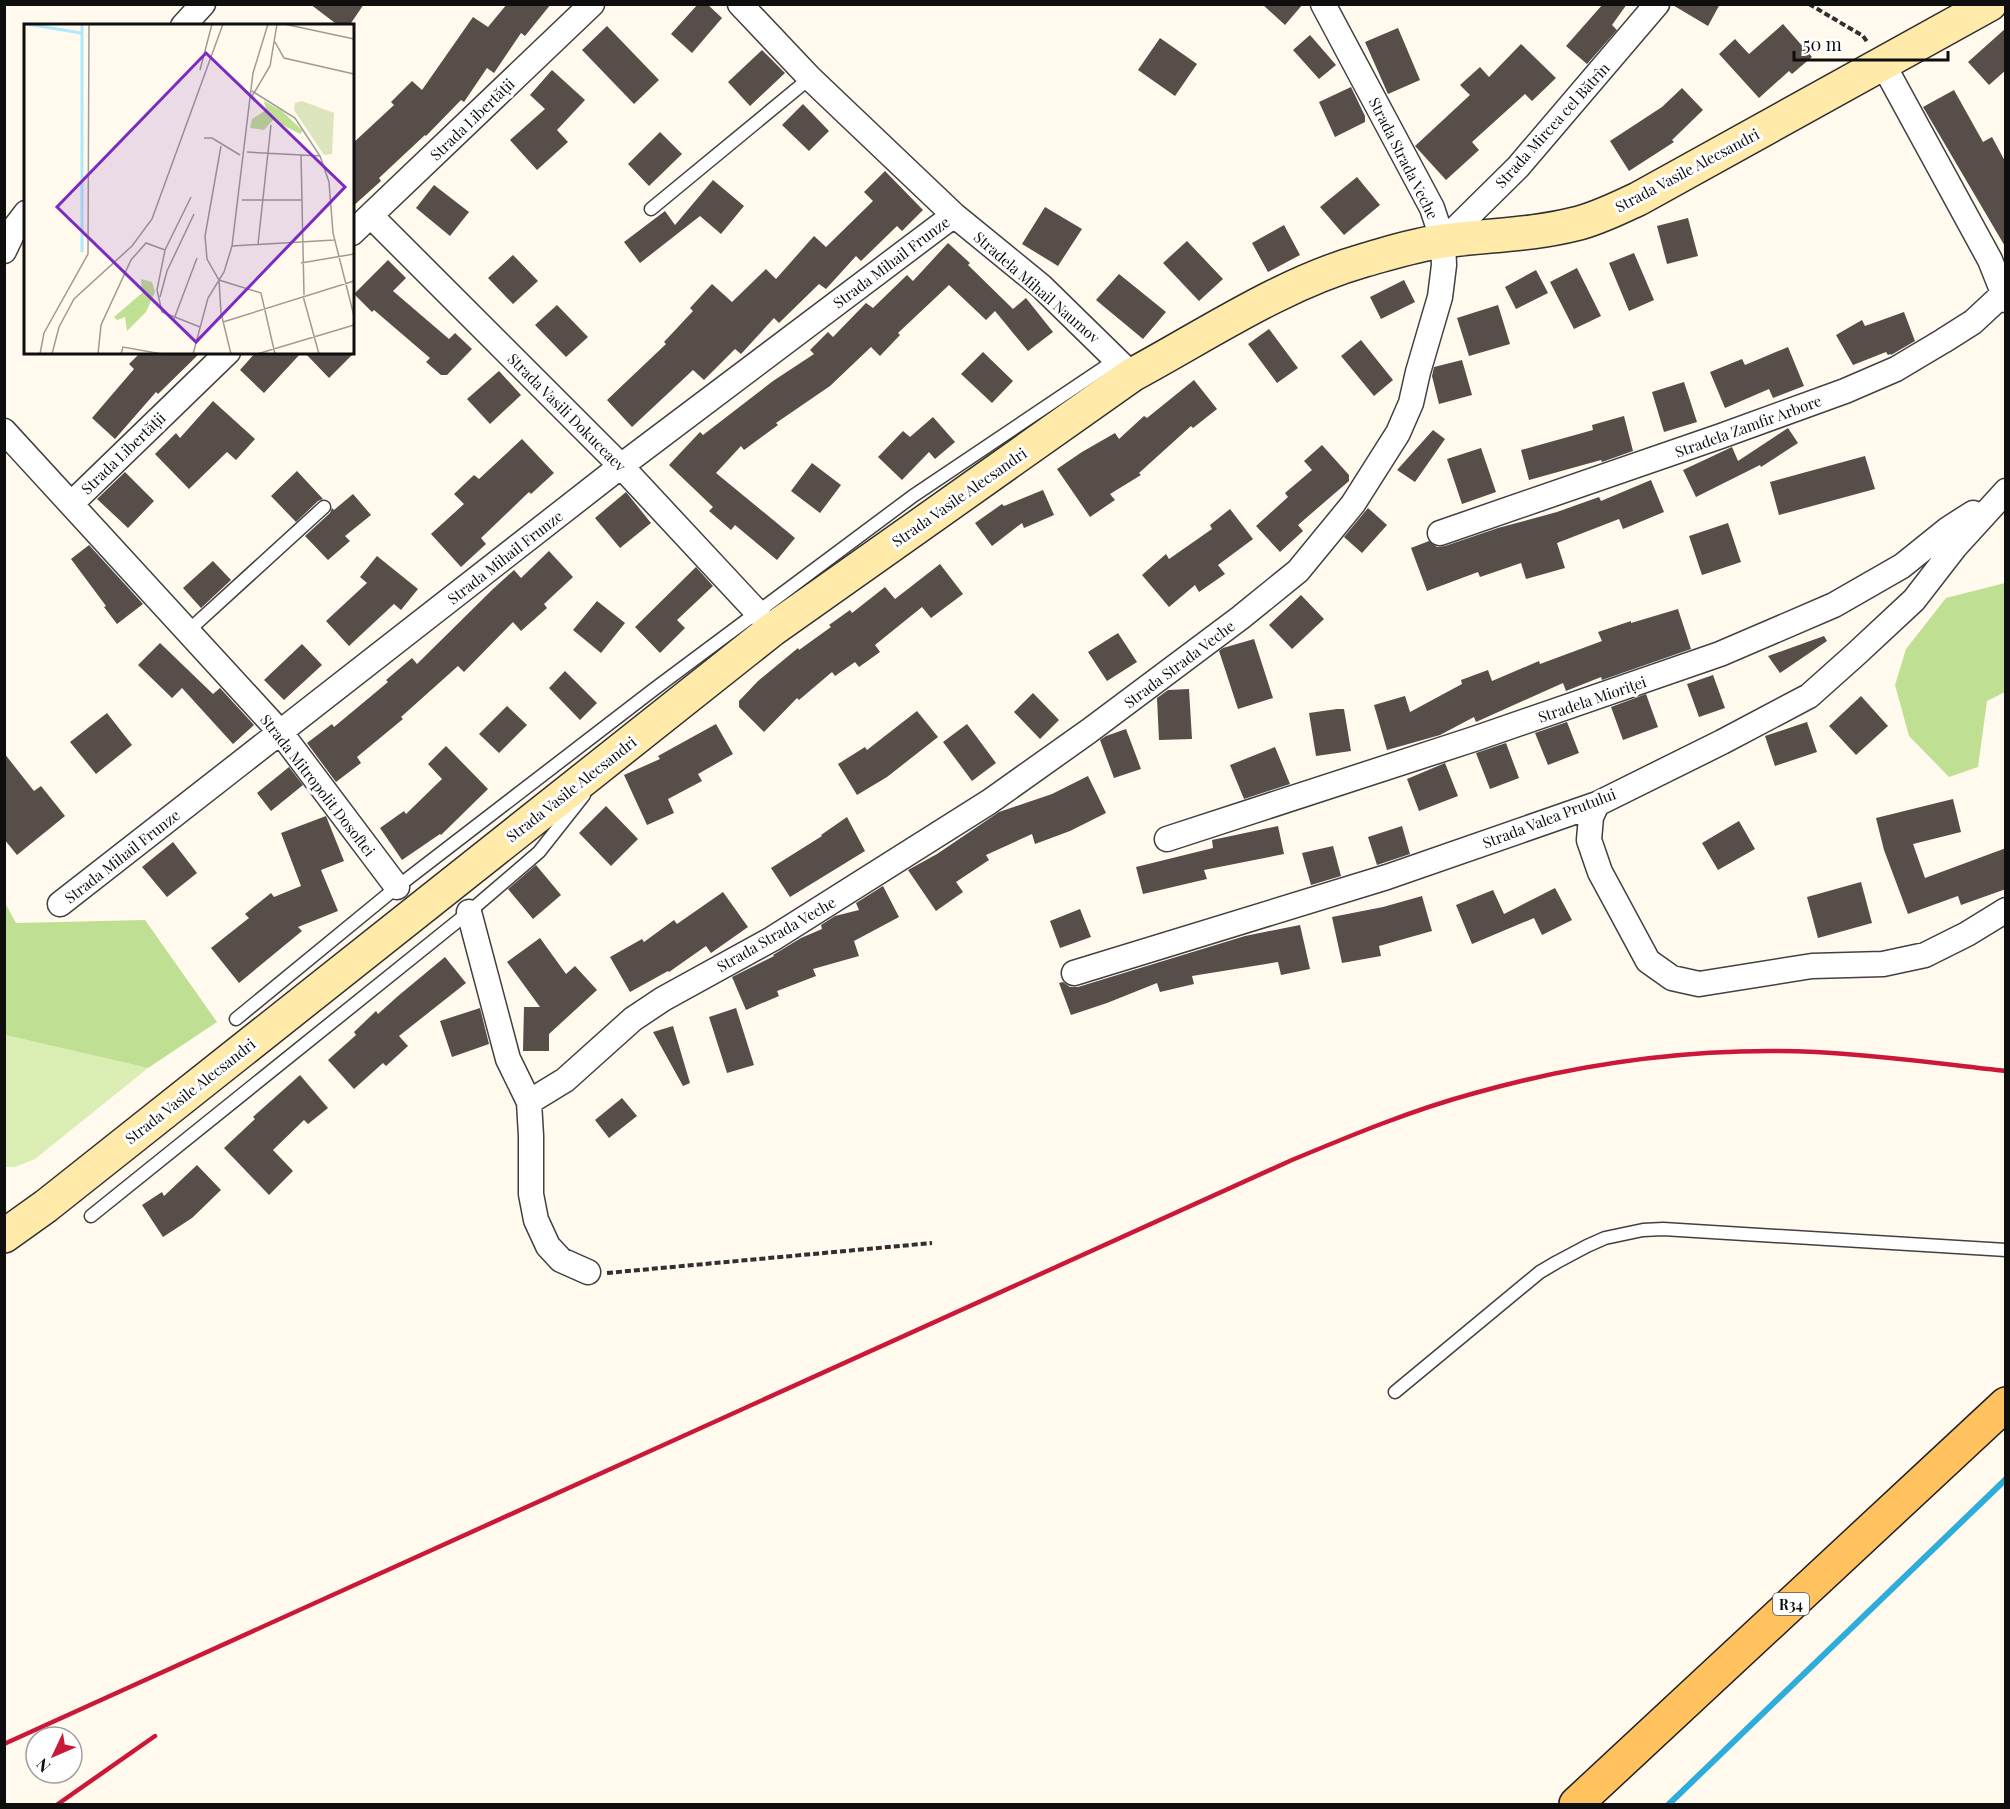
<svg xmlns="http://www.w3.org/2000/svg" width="2010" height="1809" font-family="'Playfair Display',serif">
	<rect width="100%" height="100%" fill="#fff9ee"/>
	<!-- green -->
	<path fill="#daeeb4" d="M 5,1035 L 148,1068 L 35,1159 L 15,1167 L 5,1167 Z"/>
	<!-- forest -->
	<path fill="#bfe092" d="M 2005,583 L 2005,692 L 1987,701 L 1978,767 L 1949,777 L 1909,736 L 1895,685 L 1906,649 L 1946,598 Z
		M 4,901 L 16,923 L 145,920 L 217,1022 L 148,1068 L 5,1035 Z"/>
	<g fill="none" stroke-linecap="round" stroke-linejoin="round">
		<!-- stream -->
		<path stroke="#2eadda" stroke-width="6" d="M 1669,1804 L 2006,1479"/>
	</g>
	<!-- building -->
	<path fill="#574d49" d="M 310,4 L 364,4 L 349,26 L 339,26 Z
		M 507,4 L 551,4 L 525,36 L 521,33 L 494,73 L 487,68 L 464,102 L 461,100 L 426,136 L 425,135 L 379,178 L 381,181 L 352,207 L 352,144 L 394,105 L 391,102 L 412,81 L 422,90 L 473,17 L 488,27 Z
		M 698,4 L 707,4 L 722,18 L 692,53 L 671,34 Z
		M 1262,4 L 1303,4 L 1285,25 Z
		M 1603,4 L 1627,4 L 1612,25 L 1617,30 L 1587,64 L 1566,46 Z
		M 1671,4 L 1720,4 L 1708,26 Z
		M 1783,24 L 1812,57 L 1792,74 L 1789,71 L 1759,98 L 1719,54 L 1735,39 L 1749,54 Z
		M 607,26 L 659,80 L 634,104 L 582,50 Z
		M 1398,28 L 1420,80 L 1388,94 L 1365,42 Z
		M 2006,28 L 2006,70 L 1989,85 L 1968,62 Z
		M 1310,35 L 1336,65 L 1319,79 L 1293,50 Z
		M 1160,38 L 1197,64 L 1175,96 L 1138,70 Z
		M 1521,44 L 1556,78 L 1532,101 L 1525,94 L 1472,142 L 1479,150 L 1446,180 L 1415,146 L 1470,95 L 1460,85 L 1480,67 L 1489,77 Z
		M 762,50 L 785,73 L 750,106 L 728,82 Z
		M 552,70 L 585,100 L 557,130 L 568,142 L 537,170 L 510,140 L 545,109 L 530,95 Z
		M 1351,87 L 1365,116 L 1365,122 L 1335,137 L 1319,102 Z
		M 1682,88 L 1703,110 L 1672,140 L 1674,142 L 1629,171 L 1610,141 L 1662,107 Z
		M 1954,90 L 1983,142 L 1992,137 L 2006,163 L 2006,248 L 1923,107 Z
		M 803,104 L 829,131 L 809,151 L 782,125 Z
		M 660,132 L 682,154 L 649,186 L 628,164 Z
		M 885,171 L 923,210 L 902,231 L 897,226 L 861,261 L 856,256 L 826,289 L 819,284 L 779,323 L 774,318 L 741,354 L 735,349 L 704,380 L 693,370 L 632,427 L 607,400 L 666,344 L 664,342 L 693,311 L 690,308 L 712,284 L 732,302 L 766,269 L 776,279 L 814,236 L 826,247 L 873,201 L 864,192 Z
		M 1357,177 L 1380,205 L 1344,235 L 1320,207 Z
		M 713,180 L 744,206 L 721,234 L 700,216 L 640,263 L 624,242 L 665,211 L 675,225 Z
		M 434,185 L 469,212 L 450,236 L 416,208 Z
		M 1045,207 L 1082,229 L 1058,266 L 1022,244 Z
		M 1688,218 L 1698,256 L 1667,264 L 1657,226 Z
		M 1284,225 L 1300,255 L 1268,272 L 1252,243 Z
		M 1187,241 L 1223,279 L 1199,301 L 1163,263 Z
		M 948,243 L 970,263 L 968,265 L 1013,309 L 1026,298 L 1053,332 L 1028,351 L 995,311 L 986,320 L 949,285 L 898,333 L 900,335 L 880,356 L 871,347 L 830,386 L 776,423 L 778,425 L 744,450 L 741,446 L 716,473 L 795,538 L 777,560 L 735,525 L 731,530 L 709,511 L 713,507 L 669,465 L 700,432 L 703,435 L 773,381 L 814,354 L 810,350 L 828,332 L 833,337 L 866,303 L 873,308 L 907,275 L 913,281 Z
		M 1634,253 L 1654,300 L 1629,311 L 1609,263 Z
		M 513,255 L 538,281 L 513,304 L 488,278 Z
		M 388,260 L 406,278 L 393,291 L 449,339 L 455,333 L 472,349 L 447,375 L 441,375 L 426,362 L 430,358 L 374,310 L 372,312 L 354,294 Z
		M 1577,268 L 1601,316 L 1574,329 L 1550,282 Z
		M 1536,270 L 1548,293 L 1516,309 L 1505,287 Z
		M 1119,274 L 1166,312 L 1143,339 L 1096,300 Z
		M 1404,280 L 1415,302 L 1381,319 L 1370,297 Z
		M 557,305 L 588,337 L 566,357 L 535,325 Z
		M 1498,305 L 1510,344 L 1469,356 L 1457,318 Z
		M 1904,312 L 1915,341 L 1891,355 L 1891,354 L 1888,355 L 1886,352 L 1853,365 L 1836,335 L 1862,320 L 1865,326 Z
		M 1269,329 L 1298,368 L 1277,383 L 1248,344 Z
		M 1361,340 L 1393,380 L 1374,396 L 1341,356 Z
		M 1788,347 L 1804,386 L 1773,398 L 1769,389 L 1725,408 L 1710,372 L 1742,359 L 1745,365 Z
		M 141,352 L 201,352 L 158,394 L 156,392 L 115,439 L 92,418 L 134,369 L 129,364 Z
		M 256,352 L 302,352 L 264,393 L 240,370 Z
		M 304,352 L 355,352 L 329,378 Z
		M 983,352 L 1013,381 L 992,403 L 961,374 Z
		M 1462,360 L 1472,395 L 1439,404 L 1432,376 L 1434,367 Z
		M 499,371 L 521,395 L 490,424 L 467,399 Z
		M 1194,380 L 1217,409 L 1193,428 L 1191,426 L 1139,473 L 1141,475 L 1110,494 L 1115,500 L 1090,517 L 1057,469 L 1082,452 L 1115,433 L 1119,439 L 1144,416 L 1147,418 Z
		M 1684,382 L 1697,422 L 1664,432 L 1652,392 Z
		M 213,401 L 255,439 L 236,460 L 227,452 L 189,489 L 155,454 L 176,433 L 180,438 Z
		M 1624,416 L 1633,451 L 1602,462 L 1601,460 L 1529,480 L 1521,450 L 1593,430 L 1592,425 Z
		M 933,417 L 955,442 L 935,459 L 929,452 L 902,480 L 878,457 L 903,431 L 910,437 Z
		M 1788,428 L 1798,443 L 1761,467 L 1760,465 L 1696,497 L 1683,470 L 1732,447 L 1738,461 Z
		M 1433,430 L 1445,439 L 1415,482 L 1397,470 Z
		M 522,439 L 554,473 L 531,494 L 529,492 L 481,538 L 486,544 L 461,567 L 431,534 L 464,504 L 454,494 L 474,475 L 479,479 Z
		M 1322,445 L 1349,475 L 1349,481 L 1298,525 L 1303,531 L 1280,552 L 1256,526 L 1288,497 L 1285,493 L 1312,470 L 1304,461 Z
		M 1481,448 L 1496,492 L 1462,504 L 1447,459 Z
		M 1865,456 L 1875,489 L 1779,515 L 1770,482 Z
		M 812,463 L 841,485 L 820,513 L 791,491 Z
		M 297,471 L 323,499 L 318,501 L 296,522 L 271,496 Z
		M 125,472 L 154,501 L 128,528 L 97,499 Z
		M 1651,480 L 1664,512 L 1623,529 L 1619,519 L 1557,543 L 1565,568 L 1526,579 L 1521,563 L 1480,577 L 1478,572 L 1427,591 L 1411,548 L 1429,541 L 1437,547 L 1445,546 L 1498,528 L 1557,512 L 1599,497 L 1601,501 Z
		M 1043,490 L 1054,515 L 1024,528 L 1022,523 L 992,546 L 975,523 L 1002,504 L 1004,506 Z
		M 626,492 L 651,523 L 620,548 L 595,518 Z
		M 353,494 L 371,515 L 345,536 L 350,541 L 328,560 L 305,536 L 330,513 L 332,508 L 334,510 Z
		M 1368,508 L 1387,525 L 1362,553 L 1344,537 Z
		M 1230,509 L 1253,539 L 1218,565 L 1225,574 L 1199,592 L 1195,585 L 1169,607 L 1142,575 L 1166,554 L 1169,559 L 1212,529 L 1210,525 Z
		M 1728,523 L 1741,562 L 1702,575 L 1689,536 Z
		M 89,545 L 143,604 L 117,624 L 104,607 L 106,606 L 71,559 Z
		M 549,551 L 573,577 L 544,604 L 547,608 L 521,631 L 513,622 L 464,672 L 458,666 L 401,717 L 403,719 L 357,757 L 361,763 L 336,782 L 307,743 L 332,724 L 334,727 L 388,682 L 386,680 L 412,658 L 417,664 L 493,589 L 514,570 L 521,578 Z
		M 377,556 L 418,589 L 401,610 L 394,604 L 349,646 L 326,621 L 367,583 L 360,577 Z
		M 213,561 L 231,580 L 201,608 L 183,588 Z
		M 940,564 L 963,594 L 931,618 L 922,607 L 875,645 L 880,652 L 859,667 L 855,662 L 835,676 L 832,672 L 799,700 L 797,698 L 764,732 L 739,707 L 739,701 L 758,681 L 798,648 L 799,650 L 831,627 L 829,625 L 850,610 L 852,613 L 885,587 L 895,599 Z
		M 696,567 L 713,586 L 677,620 L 685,628 L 660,653 L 635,627 Z
		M 1301,595 L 1324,619 L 1292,649 L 1269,625 Z
		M 597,601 L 625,623 L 601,653 L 573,630 Z
		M 1678,609 L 1691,649 L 1602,680 L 1601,677 L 1566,691 L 1563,683 L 1476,722 L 1474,717 L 1440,735 L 1387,750 L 1374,705 L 1405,696 L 1410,712 L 1462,684 L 1461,680 L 1488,670 L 1492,681 L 1539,661 L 1540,664 L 1602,641 L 1598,632 L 1631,621 L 1631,623 Z
		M 1118,633 L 1137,662 L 1107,681 L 1088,652 Z
		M 1824,636 L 1827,641 L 1780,673 L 1768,656 Z
		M 1254,639 L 1273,698 L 1238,709 L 1219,651 L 1223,648 Z
		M 160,643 L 213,694 L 220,688 L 254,725 L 233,744 L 182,688 L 172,698 L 138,665 Z
		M 302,644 L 322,665 L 284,700 L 264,680 Z
		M 565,671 L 597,703 L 580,720 L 549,688 Z
		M 1713,675 L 1725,708 L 1699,717 L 1687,684 Z
		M 1189,689 L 1192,739 L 1159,740 L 1157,698 L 1168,690 Z
		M 1033,693 L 1059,720 L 1040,739 L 1014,712 Z
		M 1646,694 L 1658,727 L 1623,740 L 1611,707 Z
		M 1861,696 L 1888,726 L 1856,755 L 1829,726 Z
		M 507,706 L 527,725 L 499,753 L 479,734 Z
		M 1337,709 L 1344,709 L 1351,751 L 1316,756 L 1309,713 Z
		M 917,711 L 938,737 L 887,777 L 857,795 L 838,764 L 865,747 L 867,750 Z
		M 107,713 L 132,745 L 96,774 L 70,742 Z
		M 1567,722 L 1579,753 L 1548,765 L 1535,733 Z
		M 1807,722 L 1817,752 L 1775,766 L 1765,736 Z
		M 716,724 L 733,754 L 698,774 L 702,781 L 668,799 L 674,813 L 647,825 L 624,775 L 660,759 L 658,756 Z
		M 967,724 L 996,763 L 972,781 L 943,742 Z
		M 1126,729 L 1141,769 L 1114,778 L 1100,740 L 1106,736 Z
		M 1506,743 L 1519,778 L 1490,789 L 1476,753 Z
		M 446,746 L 488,789 L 441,835 L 440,834 L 402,860 L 380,828 L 404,811 L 406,814 L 442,779 L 428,764 Z
		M 1275,747 L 1290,784 L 1244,799 L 1230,765 Z
		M 4,753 L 34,791 L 41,786 L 65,816 L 17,855 L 4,839 Z
		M 1445,763 L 1458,796 L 1419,811 L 1407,779 Z
		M 289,767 L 303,785 L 271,811 L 257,793 Z
		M 1088,776 L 1106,813 L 1070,831 L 1035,844 L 1032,834 L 986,855 L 989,860 L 956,882 L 963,892 L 936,911 L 908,870 L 937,854 L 999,812 L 1052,794 Z
		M 1953,799 L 1961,832 L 1913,844 L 1925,878 L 2006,848 L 2006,889 L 1961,905 L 1958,896 L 1908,914 L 1884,850 L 1876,818 Z
		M 606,806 L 638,839 L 611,866 L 579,833 Z
		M 326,816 L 344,861 L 321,870 L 338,911 L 298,927 L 302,931 L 239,983 L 211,948 L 249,918 L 245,914 L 271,893 L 274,897 L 301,886 L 281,833 Z
		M 847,817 L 865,851 L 790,897 L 771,868 L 822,836 L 821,835 Z
		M 1739,821 L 1755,849 L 1718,870 L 1702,843 Z
		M 1278,826 L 1284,854 L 1204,870 L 1207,879 L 1143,894 L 1136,867 L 1213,848 L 1212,840 Z
		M 1402,826 L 1410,854 L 1377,865 L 1368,837 Z
		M 173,842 L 197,873 L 167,897 L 142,867 Z
		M 1333,846 L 1341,876 L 1311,885 L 1302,853 Z
		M 536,865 L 561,895 L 533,919 L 508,889 Z
		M 1861,882 L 1872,923 L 1818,938 L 1807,897 Z
		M 883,886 L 899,917 L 854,941 L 859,956 L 813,969 L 816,976 L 777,991 L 779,996 L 746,1010 L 732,977 L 774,956 L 773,955 L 801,938 L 822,929 L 821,925 L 835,916 L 859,910 L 856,903 Z
		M 1555,888 L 1572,920 L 1542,935 L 1534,918 L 1472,944 L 1456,905 L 1493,890 L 1504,914 Z
		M 723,892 L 748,927 L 711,953 L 706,946 L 669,972 L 668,971 L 630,992 L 610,957 L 642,939 L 644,942 L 674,920 L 677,924 Z
		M 1422,896 L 1432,931 L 1379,946 L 1381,956 L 1342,963 L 1332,917 L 1383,907 Z
		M 1080,909 L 1091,937 L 1060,948 L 1050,921 Z
		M 1300,925 L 1310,969 L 1281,975 L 1278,962 L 1192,976 L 1194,984 L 1160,992 L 1157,983 L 1107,1003 L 1071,1015 L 1059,983 L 1063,982 L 1070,987 L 1078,987 L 1245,936 Z
		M 540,938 L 566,974 L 575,966 L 597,990 L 549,1034 L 549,1051 L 523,1051 L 524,1007 L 540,1007 L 507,962 Z
		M 445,957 L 466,983 L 399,1036 L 408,1046 L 386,1066 L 383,1063 L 354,1089 L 328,1060 L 356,1035 L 354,1032 L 376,1011 L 378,1014 L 398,996 Z
		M 480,1008 L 489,1044 L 452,1057 L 440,1021 Z
		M 736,1008 L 754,1065 L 727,1073 L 709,1017 Z
		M 673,1026 L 690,1083 L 683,1086 L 653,1032 Z
		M 300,1075 L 328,1108 L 308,1124 L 304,1120 L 273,1150 L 293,1171 L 269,1195 L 224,1148 L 255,1119 L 253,1117 Z
		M 622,1098 L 637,1116 L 609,1138 L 595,1120 Z
		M 197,1165 L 221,1190 L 192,1218 L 163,1237 L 142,1205 L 162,1192 L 164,1196 Z"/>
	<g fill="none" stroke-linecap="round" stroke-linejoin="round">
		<!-- service casing -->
		<g stroke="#414141" stroke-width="15">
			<path id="service" d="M 651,209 L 810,78
				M 188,631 L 324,507
				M 236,1019 L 397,887 L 653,690 L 913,496 L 1117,359
				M 91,1216 L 469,912 L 539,852 L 584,795
				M 1395,1392 L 1540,1272 L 1557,1262 L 1587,1246 L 1605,1238 L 1643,1230 L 1663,1229 L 2006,1250"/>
		</g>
		<!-- minor casing -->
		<g stroke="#414141" stroke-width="27">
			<path id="minor" d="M 740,4 L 810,78 L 954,215 L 1041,286 L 1132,375
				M 183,26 L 203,4
				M 1883,64 L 1990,260 L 2006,300
				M 371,216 L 621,466 L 758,613
				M 352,233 L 592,4
				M 1443,241 L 1518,167 L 1657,4
				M 4,251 L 16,226 L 26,213
				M 4,431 L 281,733 L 397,887
				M 71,504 L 228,352
				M 1440,533 L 1721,436 L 1845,391 L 1896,369 L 1943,341 L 1973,322 L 2003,294
				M 1597,804 L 1591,817 L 1589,840 L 1600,872 L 1648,961 L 1672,978 L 1699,984 L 1812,966 L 1883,964 L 1925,955 L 1967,934 L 2006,910
				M 1167,839 L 1474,739 L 1720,654 L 1834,605 L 1902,566 L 1948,529 L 1973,513
				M 60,904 L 621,466 L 954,215
				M 469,912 L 508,1059 L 529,1102 L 531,1136 L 531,1194 L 536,1220 L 548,1246 L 561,1260 L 588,1272
				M 1074,973 L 1387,877 L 1597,804 L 1722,742 L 1809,696 L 1856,654 L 1914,600 L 1955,547 L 2006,491
				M 529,1102 L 565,1080 L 633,1019 L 663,999 L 772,939 L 989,802 L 1089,731 L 1240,618 L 1298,571 L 1353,504 L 1398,433 L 1411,403 L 1418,372 L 1440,297 L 1444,265 L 1443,241 L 1432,208 L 1323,4"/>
		</g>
		<!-- secondary casing -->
		<g stroke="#303030" stroke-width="36">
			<path id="secondary" d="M 4,1236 L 46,1206 L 773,629 L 1132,375 C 1208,334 1281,284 1365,260 C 1390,253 1417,244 1444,241 C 1488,235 1531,235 1575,224 C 1597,219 1618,208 1638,199 L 1990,4"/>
		</g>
		<!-- primary casing -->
		<g stroke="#1f1f1f" stroke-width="36">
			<path id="primary" d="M 1576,1804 L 2006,1404"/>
		</g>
		<!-- path -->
		<path stroke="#303030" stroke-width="4" stroke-dasharray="6 3" stroke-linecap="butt" d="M 1809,4 L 1863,36 L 1868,43
			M 607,1273 L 932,1243"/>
		<!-- service -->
		<use href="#service" stroke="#fff" stroke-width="12"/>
		<!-- minor -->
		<use href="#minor" stroke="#fff" stroke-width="24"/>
		<!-- secondary -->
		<use href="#secondary" stroke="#ffeaa9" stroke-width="33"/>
		<!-- primary -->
		<use href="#primary" stroke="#ffc25e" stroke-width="33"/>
		<!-- rail -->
		<path stroke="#cb1839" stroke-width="4.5" d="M 4,1744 L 1292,1160 C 1352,1135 1412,1110 1475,1093 C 1585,1062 1702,1047 1816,1052 C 1879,1055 1942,1064 2006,1071
			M 58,1804 L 155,1736"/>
	</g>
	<g text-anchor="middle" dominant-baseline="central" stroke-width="6" stroke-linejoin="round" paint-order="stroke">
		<!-- shield labels -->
		<rect fill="#fff" stroke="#565656" stroke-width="1.5" x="1773" y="1593" width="36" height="22" rx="4.5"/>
		<g font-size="14" font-weight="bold" fill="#0e0e0e">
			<text x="1791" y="1604">R34</text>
		</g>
		<!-- street labels -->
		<g font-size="15" fill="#0e0e0e" stroke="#fff">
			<text transform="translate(472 119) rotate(-44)">Strada Libertății</text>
			<text transform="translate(1552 125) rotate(-48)">Strada Mircea cel Bătrîn</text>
			<text transform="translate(1404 158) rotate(63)">Strada Strada Veche</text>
			<text transform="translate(1687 170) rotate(-28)">Strada Vasile Alecsandri</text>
			<text transform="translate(891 262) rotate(-37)">Strada Mihail Frunze</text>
			<text transform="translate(1037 287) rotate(41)">Stradela Mihail Naumov</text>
			<text transform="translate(567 412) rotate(45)">Strada Vasili Dokuceaev</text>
			<text transform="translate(1748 426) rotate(-20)">Stradela Zamfir Arbore</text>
			<text transform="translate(123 453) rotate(-44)">Strada Libertății</text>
			<text transform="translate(959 497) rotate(-35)">Strada Vasile Alecsandri</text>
			<text transform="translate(505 557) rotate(-38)">Strada Mihail Frunze</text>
			<text transform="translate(1179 664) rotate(-37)">Strada Strada Veche</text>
			<text transform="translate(1592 699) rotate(-19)">Stradela Mioriței</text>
			<text transform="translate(318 785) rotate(52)">Strada Mitropolit Dosoftei</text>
			<text transform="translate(571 789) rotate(-38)">Strada Vasile Alecsandri</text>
			<text transform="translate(1549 818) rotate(-21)">Strada Valea Prutului</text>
			<text transform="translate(122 856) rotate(-38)">Strada Mihail Frunze</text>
			<text transform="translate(776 934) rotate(-30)">Strada Strada Veche</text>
			<text transform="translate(190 1091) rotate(-38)">Strada Vasile Alecsandri</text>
		</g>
	</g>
	<!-- overview -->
	<g transform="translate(24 24)">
		<rect width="330" height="330" fill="#fff9ee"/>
		<path d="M 240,77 L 258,87 L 279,107 L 276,110 L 249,96 L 240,106 L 226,104 L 228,95 L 242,86 ZM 117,255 L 128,258 L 131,268 L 122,288 L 103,307 L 101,293 L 93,296 L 90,293 L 118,269 Z" fill="#bfe092"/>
		<path d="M 278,77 L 310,89 L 308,130 L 300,131 L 270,86 L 271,79 Z" fill="#dce4bd"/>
		<path fill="none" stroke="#aee9fc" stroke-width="3" d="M 3,0 L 57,9M 58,0 L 58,228"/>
		<path fill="none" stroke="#9f9b94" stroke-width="1.5" d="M 260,0 L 330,15M 251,18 L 260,34 L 330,50M 176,46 L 188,0M 228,67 L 271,94 L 296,132 L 305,158 L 309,209 L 330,292M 227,74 L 246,42 L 253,0M 180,114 L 188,114 L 216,131M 197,122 L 181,212 L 183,235 L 195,256 L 237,269 L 251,330M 223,128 L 296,132M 277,131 L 280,271M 167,173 L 141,226 L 133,266 L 138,288 L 176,303M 218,176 L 277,176M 234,220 L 247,101M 208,222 L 310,216M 277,239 L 330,230M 195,256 L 197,289 L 207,330M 279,272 L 295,330M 136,273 L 143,247 L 170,190M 150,295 L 173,234M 199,298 L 330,257M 16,330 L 20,309 L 64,230 L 65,0M 28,330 L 35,303 L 50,275 L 108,222 L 128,195 L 199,0M 74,330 L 77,301 L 107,236 L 122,219 L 141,226M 97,330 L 99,323 L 138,330M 169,330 L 184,274 L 200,248 L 208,222 L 229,49 L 244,0M 233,330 L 330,301"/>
		<path fill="#7b2cbf" fill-opacity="0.15" stroke="#7b2cbf" stroke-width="3" d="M 182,29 L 321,163 L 172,318 L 33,183 Z"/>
		<rect width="330" height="330" fill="none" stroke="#0e0e0e" stroke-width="3"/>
	</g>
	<!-- border -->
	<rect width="2010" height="1809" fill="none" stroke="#0e0e0e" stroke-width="12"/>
	<!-- north arrow -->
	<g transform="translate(54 1755) rotate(226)"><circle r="28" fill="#ffffff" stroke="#9f9f9f" stroke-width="1.5"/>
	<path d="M0-4.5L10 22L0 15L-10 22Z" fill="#cb1839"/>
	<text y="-9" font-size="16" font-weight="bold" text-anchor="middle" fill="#0e0e0e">N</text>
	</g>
	<!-- scale -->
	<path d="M1794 51v9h154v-9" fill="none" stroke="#0e0e0e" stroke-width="3"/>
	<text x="1803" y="51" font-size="18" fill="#0e0e0e" stroke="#ffffff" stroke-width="4.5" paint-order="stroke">50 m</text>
</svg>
